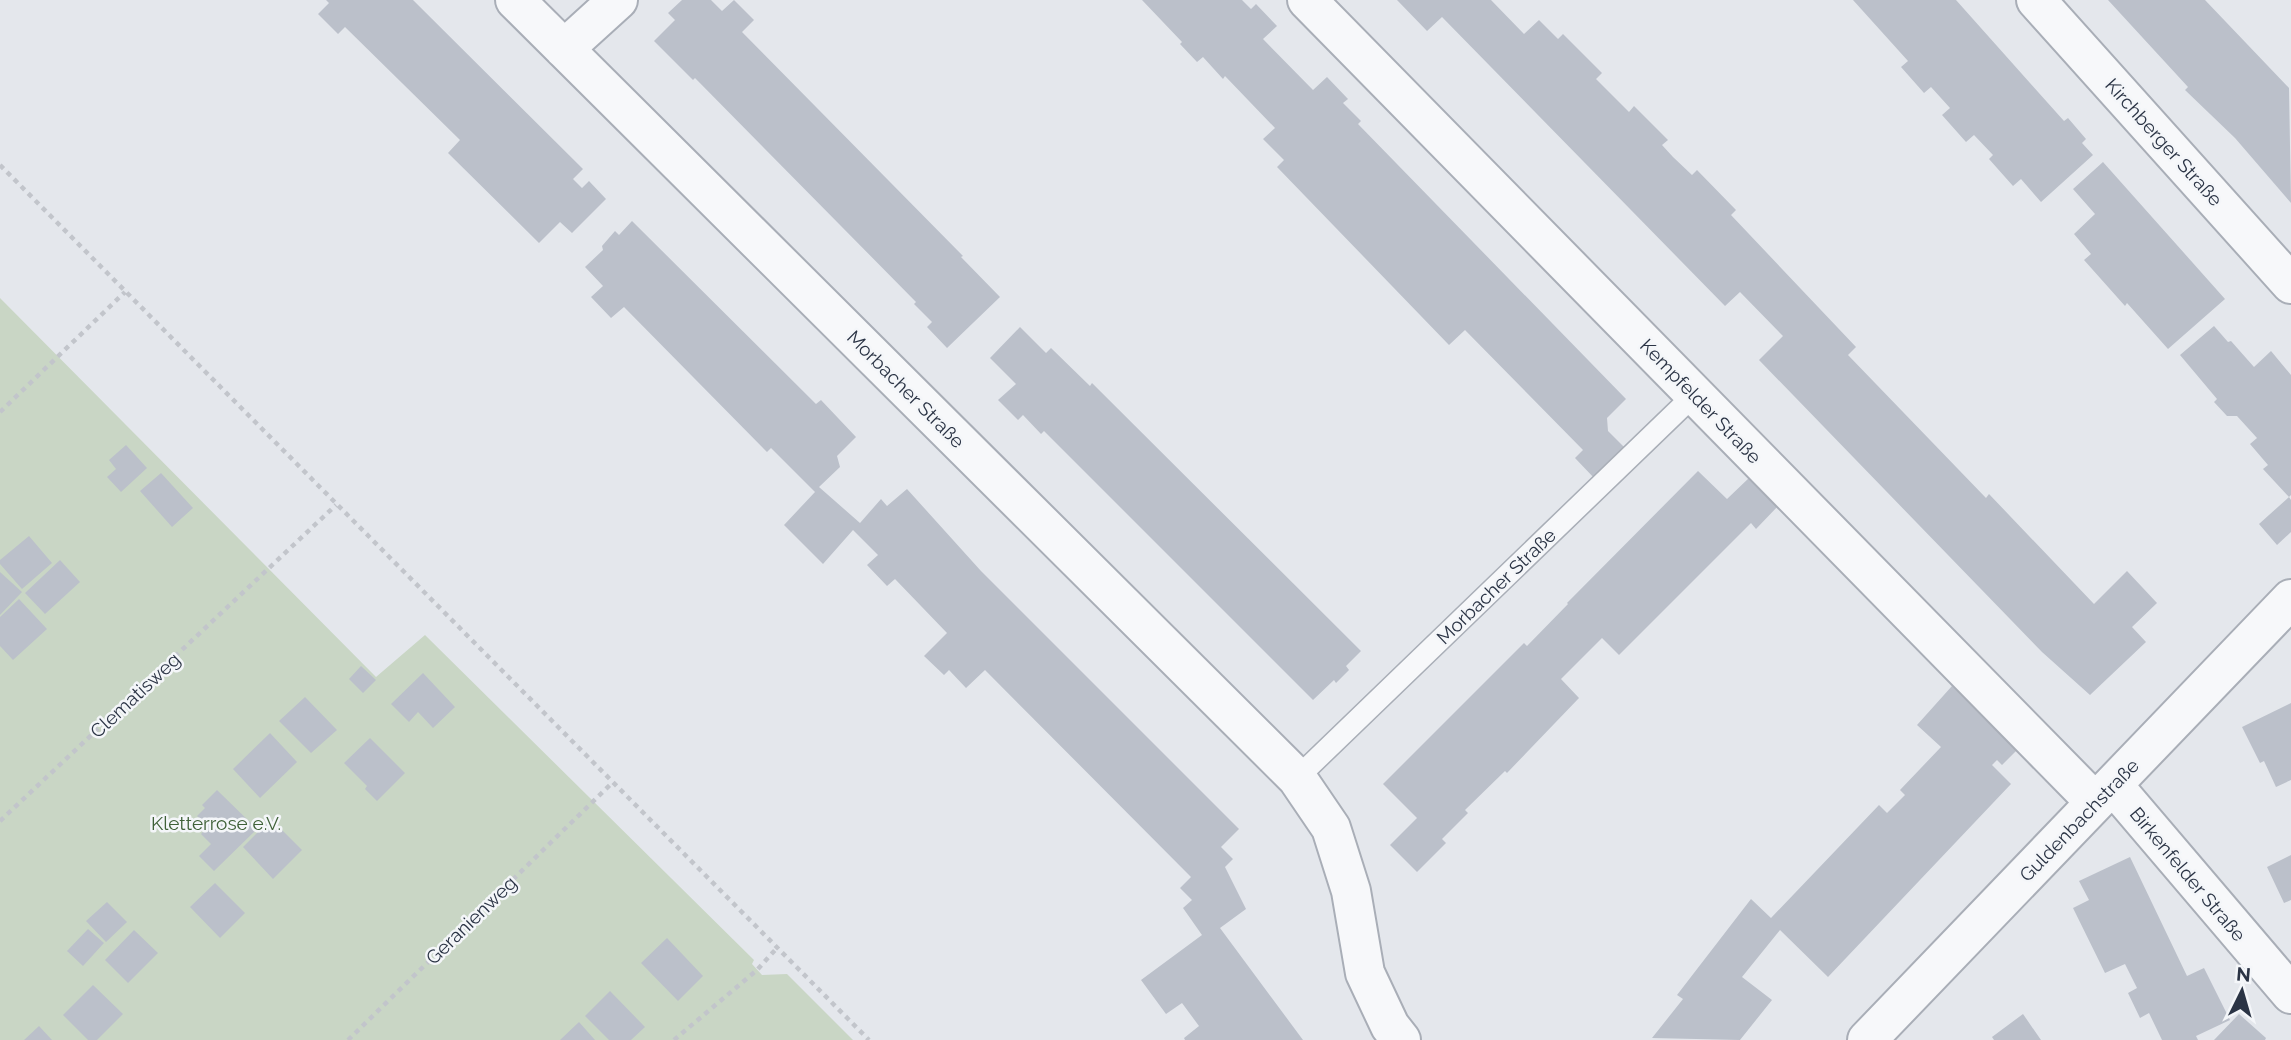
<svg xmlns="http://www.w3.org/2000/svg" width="2291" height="1040" font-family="Raleway,sans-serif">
	<rect width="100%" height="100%" fill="#e4e7ec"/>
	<!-- green -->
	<path fill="#c9d6c5" d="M 0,298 L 376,677 L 425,635 L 754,960 L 752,964 L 762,975 L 787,974 L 853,1040 L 0,1040 Z"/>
	<!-- building -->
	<path fill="#bbc0ca" d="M 326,0 L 413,0 L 583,169 L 573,179 L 582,188 L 589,181 L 606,199 L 572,233 L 560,222 L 539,243 L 448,153 L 460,140 L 345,27 L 338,34 L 318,14 L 329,3 Z
		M 682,0 L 711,0 L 722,11 L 734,0 L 754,20 L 742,32 L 963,256 L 961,257 L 1000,297 L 947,348 L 927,327 L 932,322 L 914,304 L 916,302 L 695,78 L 693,80 L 654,41 L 675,20 L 668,13 Z
		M 1142,0 L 1242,0 L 1251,9 L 1256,4 L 1277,26 L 1263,39 L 1313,90 L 1327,77 L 1348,99 L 1343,103 L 1361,121 L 1358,124 L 1626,399 L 1607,418 L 1608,431 L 1626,449 L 1595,479 L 1575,458 L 1583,450 L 1465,330 L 1449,345 L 1277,167 L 1284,160 L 1263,139 L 1275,128 L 1225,76 L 1223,79 L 1203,57 L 1197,62 L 1180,44 L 1182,42 Z
		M 1397,0 L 1491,0 L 1524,34 L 1539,20 L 1558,39 L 1563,34 L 1602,73 L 1596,79 L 1629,112 L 1634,106 L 1668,140 L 1662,145 L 1673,157 L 1692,175 L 1697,170 L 1736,210 L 1731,215 L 1856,347 L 1848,355 L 1986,498 L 1989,494 L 2094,604 L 2127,571 L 2157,603 L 2132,627 L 2146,642 L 2090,695 L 2042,652 L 1759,360 L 1783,336 L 1740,292 L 1725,306 L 1442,17 L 1427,31 Z
		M 1853,0 L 1956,0 L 2064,121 L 2068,118 L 2086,139 L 2082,143 L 2093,155 L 2041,202 L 2021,179 L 2013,186 L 1989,159 L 1993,155 L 1974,135 L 1966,142 L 1942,115 L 1950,108 L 1931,87 L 1924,93 L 1901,67 L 1908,61 Z
		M 2108,0 L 2205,0 L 2289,88 L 2291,203 L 2235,138 L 2185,90 L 2188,87 Z
		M 2103,162 L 2225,299 L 2168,349 L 2127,303 L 2125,306 L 2084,260 L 2091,254 L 2074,234 L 2095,214 L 2073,189 Z
		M 632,221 L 816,404 L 821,400 L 856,437 L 837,456 L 840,467 L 819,487 L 860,523 L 881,499 L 887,506 L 907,489 L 981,571 L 1239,829 L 1221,847 L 1233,859 L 1225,867 L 1246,909 L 1220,928 L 1303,1040 L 1185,1040 L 1184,1038 L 1199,1026 L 1182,1003 L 1166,1014 L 1141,980 L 1202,935 L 1183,908 L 1192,900 L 1180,888 L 1191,877 L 985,670 L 966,688 L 949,670 L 944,675 L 924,656 L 947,633 L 895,579 L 887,586 L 867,565 L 878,555 L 853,530 L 823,564 L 784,525 L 815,492 L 771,448 L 767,452 L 624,307 L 611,318 L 591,297 L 603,286 L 585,267 L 603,250 L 602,246 L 615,231 L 619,235 Z
		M 2214,326 L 2228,342 L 2231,341 L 2254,367 L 2271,351 L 2291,375 L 2291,495 L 2289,497 L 2263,469 L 2268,465 L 2250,444 L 2257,438 L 2237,416 L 2227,416 L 2214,402 L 2217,399 L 2180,355 Z
		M 1020,327 L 1046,353 L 1051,348 L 1090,386 L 1092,383 L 1361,651 L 1346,666 L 1349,670 L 1336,683 L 1334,680 L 1313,700 L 1044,431 L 1041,434 L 1023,415 L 1018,420 L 998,400 L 1016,384 L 990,358 Z
		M 126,445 L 147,468 L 121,492 L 107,477 L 116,469 L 109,460 Z
		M 1698,471 L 1727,499 L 1750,477 L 1779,505 L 1756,529 L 1751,523 L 1619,655 L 1602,638 L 1561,679 L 1579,698 L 1507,773 L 1505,771 L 1465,810 L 1468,813 L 1442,839 L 1446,843 L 1417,872 L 1390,845 L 1417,818 L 1383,784 L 1524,643 L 1527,646 L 1568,604 L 1567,603 Z
		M 161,473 L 193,508 L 172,527 L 140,491 Z
		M 2289,497 L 2291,500 L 2291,532 L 2277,545 L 2259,524 Z
		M 29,536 L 52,563 L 22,589 L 0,564 L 0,560 Z
		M 60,560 L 80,582 L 45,614 L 25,593 Z
		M 0,572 L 22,592 L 0,615 Z
		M 19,599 L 47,629 L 13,660 L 0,646 L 0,617 Z
		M 361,666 L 376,680 L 363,693 L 349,679 Z
		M 423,673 L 455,707 L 433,728 L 418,712 L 409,722 L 391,704 Z
		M 1952,686 L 2018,749 L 2002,765 L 1997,760 L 1992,765 L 2011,784 L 1828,977 L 1780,930 L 1742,977 L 1772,1000 L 1740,1040 L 1652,1038 L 1683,999 L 1677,995 L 1751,899 L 1771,918 L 1879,805 L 1887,813 L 1905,795 L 1900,790 L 1941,747 L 1917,725 Z
		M 305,697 L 337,730 L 311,753 L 279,721 Z
		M 2291,703 L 2291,780 L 2276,787 L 2264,761 L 2260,763 L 2242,727 Z
		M 270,733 L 297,762 L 260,798 L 233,769 Z
		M 370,738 L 405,773 L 377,801 L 365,789 L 367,786 L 344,763 Z
		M 217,790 L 257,829 L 214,871 L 199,856 L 211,844 L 201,834 L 208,826 L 197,816 L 205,808 L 202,805 Z
		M 271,819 L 302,850 L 273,879 L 243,847 Z
		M 2291,855 L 2291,900 L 2284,903 L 2267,867 Z
		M 2130,857 L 2187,976 L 2204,968 L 2230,1020 L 2196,1036 L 2198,1040 L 2162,1040 L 2149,1013 L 2140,1018 L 2128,993 L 2137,988 L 2125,964 L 2105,973 L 2073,908 L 2089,900 L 2079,881 Z
		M 215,883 L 245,913 L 220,938 L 190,907 Z
		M 107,902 L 127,922 L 106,942 L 86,921 Z
		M 88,929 L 104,943 L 83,966 L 67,951 Z
		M 134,930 L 158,953 L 128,983 L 105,960 Z
		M 667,938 L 703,976 L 678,1001 L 641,963 Z
		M 93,985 L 123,1014 L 97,1040 L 88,1040 L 63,1015 Z
		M 610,991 L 645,1027 L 631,1040 L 609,1040 L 585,1016 Z
		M 2023,1014 L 2041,1040 L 1994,1040 L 1992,1037 Z
		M 2239,1014 L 2266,1038 L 2265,1040 L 2214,1040 Z
		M 579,1022 L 595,1040 L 560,1040 Z
		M 39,1026 L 52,1040 L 24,1040 Z"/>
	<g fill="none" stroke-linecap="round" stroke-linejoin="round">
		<!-- service casing -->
		<g stroke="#a9aeb7" stroke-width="24">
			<path id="service" d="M 1297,778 L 1694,395"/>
		</g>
		<!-- minor casing -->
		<g stroke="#a9aeb7" stroke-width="42">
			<path id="minor" d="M 515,0 L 1297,778 L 1331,828 L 1351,891 L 1365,973 L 1390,1026 L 1401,1040
				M 1307,0 L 2095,802
				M 2036,0 L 2291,284
				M 564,49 L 618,0
				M 2113,785 L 2291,994
				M 1867,1040 L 2291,599"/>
		</g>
		<!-- path -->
		<path stroke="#c2c5cb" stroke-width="4.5" stroke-dasharray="5 5" stroke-linecap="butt" d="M 0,165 L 869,1040
			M 0,412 L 125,292
			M 0,821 L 336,505
			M 348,1040 L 613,782
			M 674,1040 L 757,970 L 776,949"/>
		<!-- service -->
		<use href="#service" stroke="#f7f8fa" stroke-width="21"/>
		<!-- minor -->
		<use href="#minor" stroke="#f7f8fa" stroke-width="38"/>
	</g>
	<g text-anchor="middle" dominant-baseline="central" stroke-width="5" stroke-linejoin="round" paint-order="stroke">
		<!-- street labels -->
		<g font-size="19" fill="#2b3445" stroke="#f4f6f9">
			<text transform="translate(2164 142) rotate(48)">Kirchberger Straße</text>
			<text transform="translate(906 389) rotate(45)">Morbacher Straße</text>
			<text transform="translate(1701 401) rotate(46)">Kempfelder Straße</text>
			<text transform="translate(1496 586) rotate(-44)">Morbacher Straße</text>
			<text transform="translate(135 695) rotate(-43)">Clematisweg</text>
			<text transform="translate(2079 820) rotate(-46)">Guldenbachstraße</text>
			<text transform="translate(2188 874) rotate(50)">Birkenfelder Straße</text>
			<text transform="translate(471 920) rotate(-44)">Geranienweg</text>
		</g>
		<!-- park labels -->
		<g font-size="19" fill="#3f6138" stroke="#f4f6f9">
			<text x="216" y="823">Kletterrose e.V.</text>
		</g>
	</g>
	<!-- north arrow -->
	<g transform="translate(2242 991) rotate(5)" stroke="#f4f6f9" stroke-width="5" paint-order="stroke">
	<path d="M0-5L12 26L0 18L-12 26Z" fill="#2b3445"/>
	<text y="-10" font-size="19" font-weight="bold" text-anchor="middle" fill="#2b3445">N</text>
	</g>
</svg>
